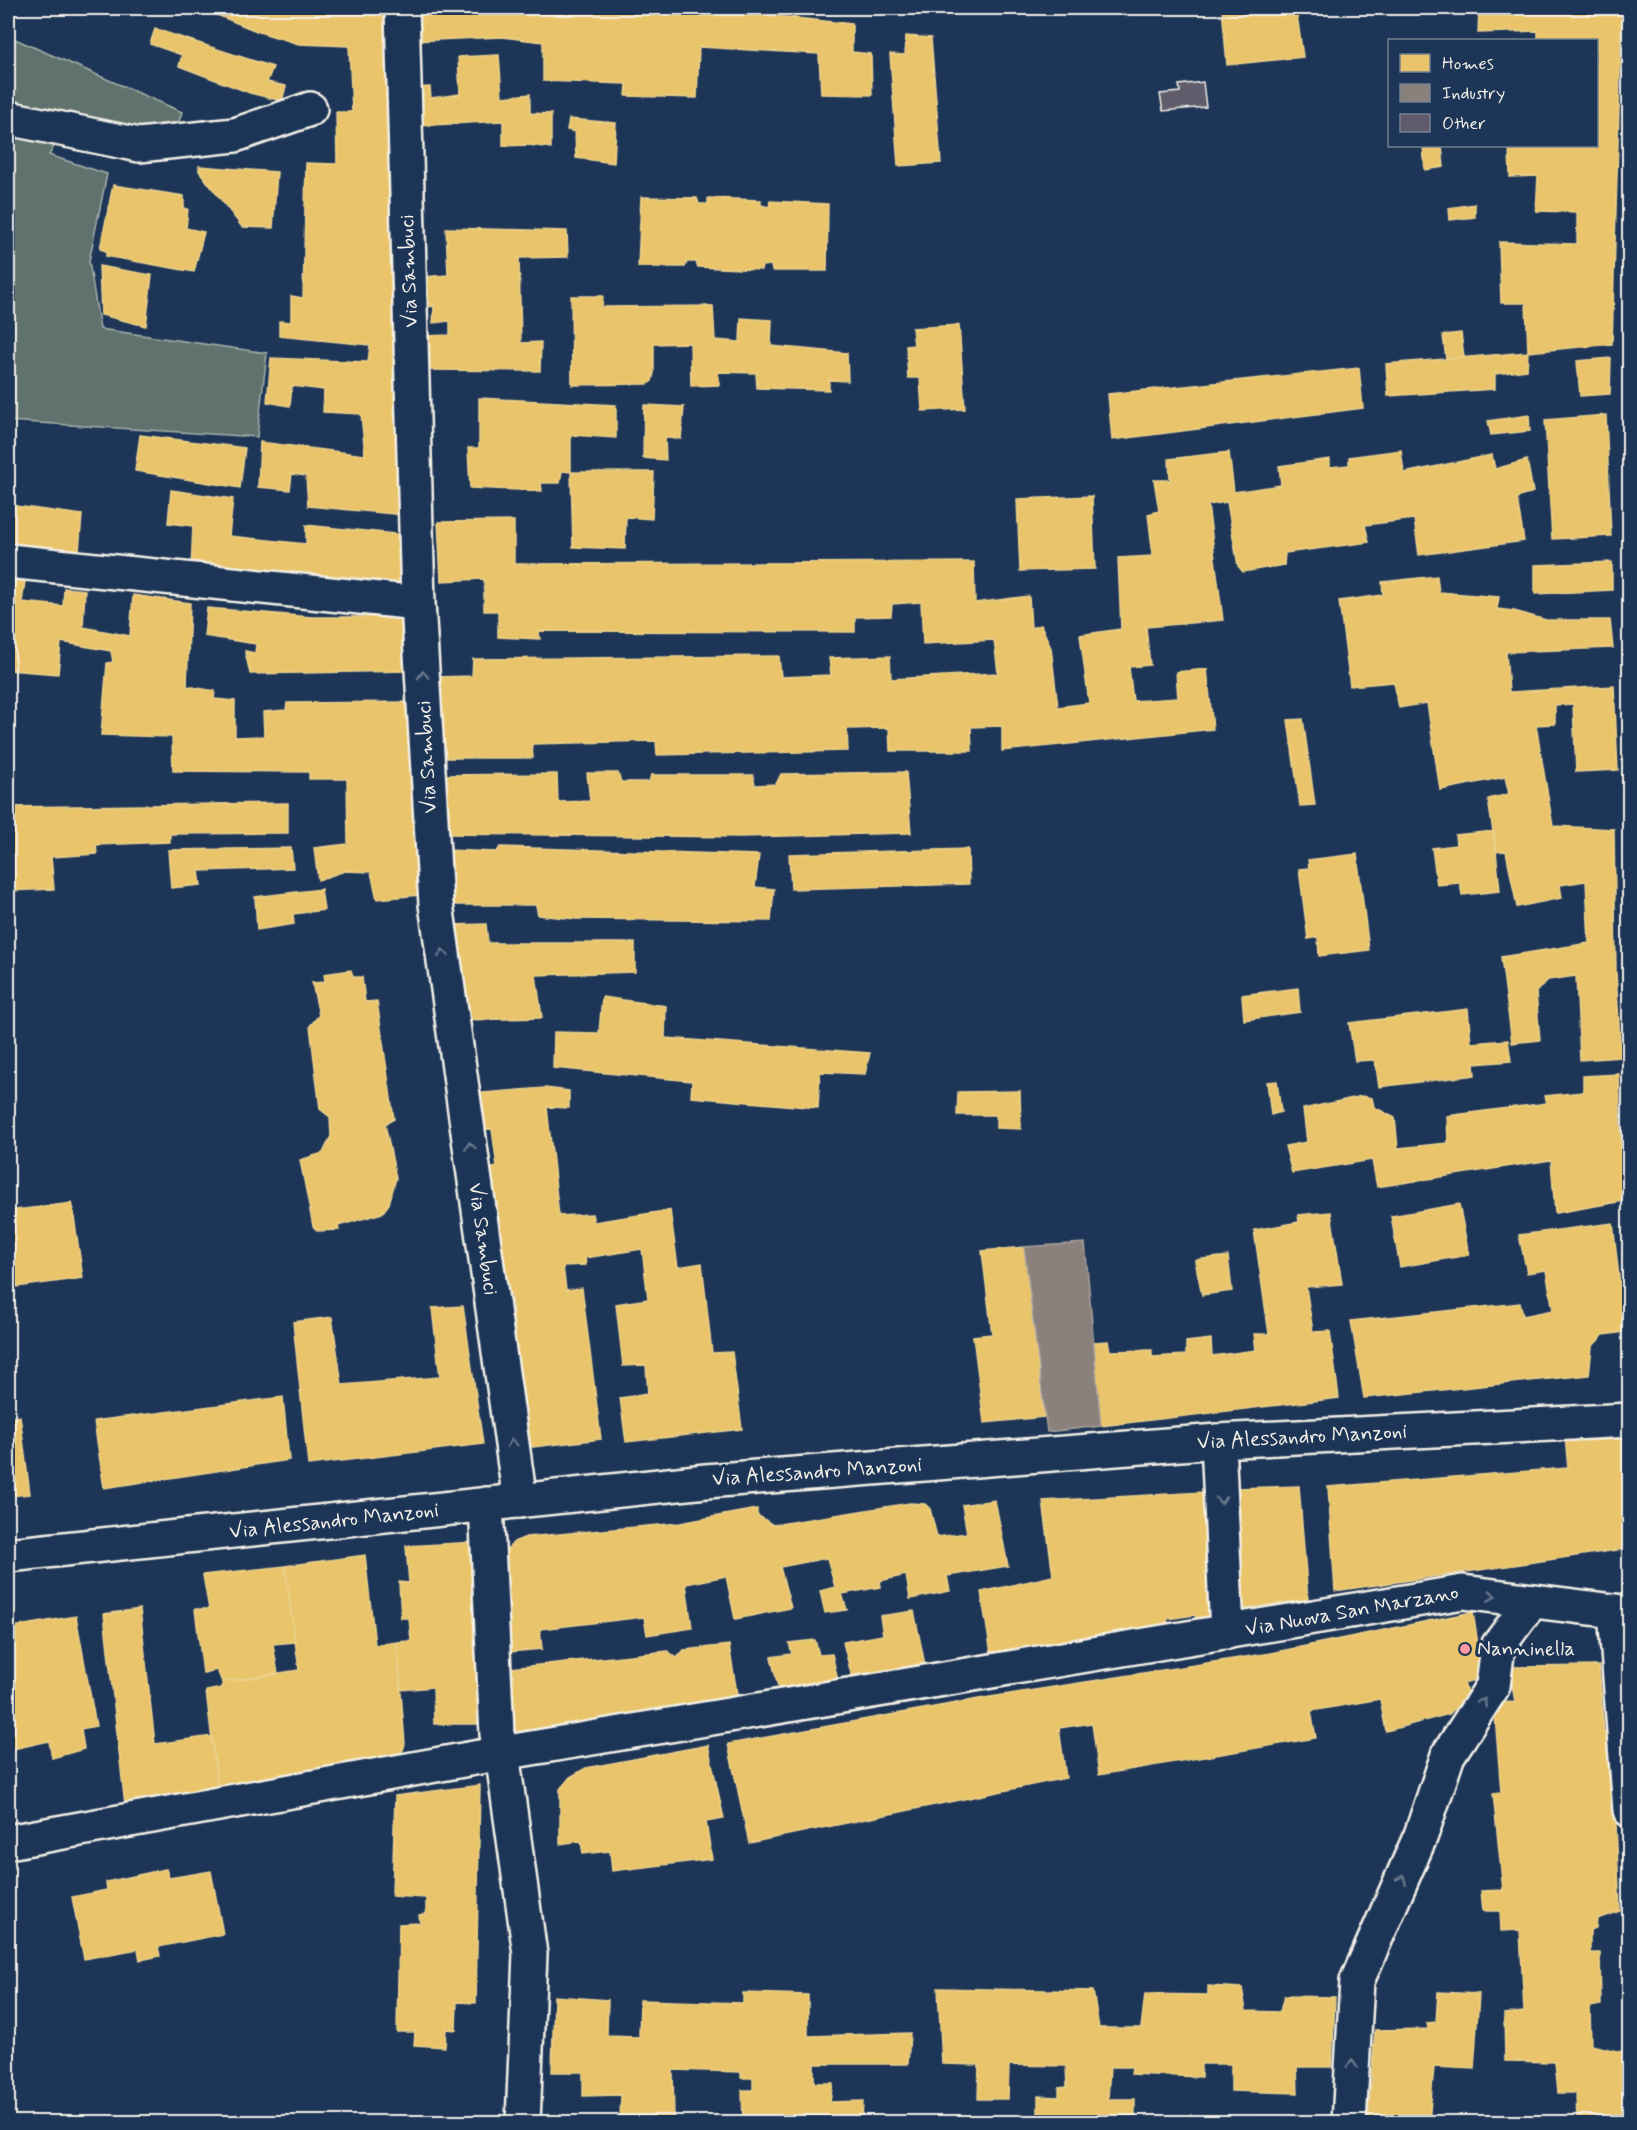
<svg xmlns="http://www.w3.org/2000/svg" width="1637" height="2130" font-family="Mynerve,sans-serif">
	<rect width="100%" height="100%" fill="#1d3557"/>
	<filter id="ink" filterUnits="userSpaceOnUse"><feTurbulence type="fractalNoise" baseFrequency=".0167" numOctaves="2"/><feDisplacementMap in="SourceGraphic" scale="12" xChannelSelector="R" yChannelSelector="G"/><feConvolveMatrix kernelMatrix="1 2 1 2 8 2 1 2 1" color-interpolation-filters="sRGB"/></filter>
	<g filter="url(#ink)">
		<!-- green -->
		<path fill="#5e726d" stroke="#a9b2aa" stroke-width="1.5" d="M 8,36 L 182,112 L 172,143 L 69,121 L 49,155 L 107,174 L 89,261 L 100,329 L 267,353 L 257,437 L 8,421 Z"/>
		<!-- homes -->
		<path fill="#e9c46a" stroke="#ecd290" stroke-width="1.5" d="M 82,8 L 103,8 L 101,15 Z
			M 200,8 L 387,8 L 395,395 L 404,515 L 308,506 L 306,476 L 292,474 L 290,490 L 258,487 L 260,442 L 365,455 L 361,414 L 323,412 L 324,390 L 292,386 L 290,406 L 267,402 L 271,358 L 368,362 L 370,345 L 279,336 L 279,321 L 291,322 L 291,296 L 303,298 L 306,163 L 337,164 L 336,112 L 352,112 L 349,46 L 299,44 L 259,32 Z
			M 413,8 L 747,8 L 747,13 L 852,24 L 852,52 L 871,54 L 872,95 L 821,94 L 819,54 L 699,47 L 697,98 L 626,96 L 627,84 L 543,81 L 543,42 L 502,37 L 413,41 Z
			M 1222,8 L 1296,8 L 1303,57 L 1227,65 Z
			M 1479,8 L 1622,8 L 1612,344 L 1528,352 L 1526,303 L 1501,303 L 1499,242 L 1577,244 L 1577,212 L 1536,211 L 1538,176 L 1510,177 L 1509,146 L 1596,146 L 1596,40 L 1538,40 L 1538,31 L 1478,33 Z
			M 155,29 L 273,67 L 267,82 L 286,86 L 282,101 L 250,93 L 179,66 L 182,55 L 150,44 Z
			M 906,36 L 931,38 L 941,163 L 898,166 L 890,54 L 905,55 Z
			M 499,55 L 502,97 L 530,94 L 530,113 L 551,114 L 551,148 L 529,145 L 503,146 L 503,121 L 416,126 L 413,88 L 430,87 L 431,98 L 460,94 L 458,57 Z
			M 569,119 L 616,123 L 614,163 L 576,158 L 575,132 L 567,130 Z
			M 1423,146 L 1442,146 L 1444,167 L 1425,170 Z
			M 199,166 L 277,172 L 273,228 L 242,227 L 199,171 Z
			M 113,185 L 184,196 L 184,209 L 188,209 L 186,228 L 204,232 L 194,272 L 106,256 L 106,251 L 100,249 Z
			M 641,197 L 697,198 L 699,204 L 708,204 L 708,198 L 761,200 L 761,205 L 769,207 L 770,201 L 828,204 L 827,271 L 772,271 L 771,265 L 762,266 L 761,270 L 698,267 L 696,262 L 687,262 L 685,267 L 638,267 Z
			M 1475,204 L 1475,217 L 1450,220 L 1449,208 Z
			M 446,228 L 567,231 L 568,257 L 519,258 L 521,343 L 541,342 L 540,371 L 425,370 L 424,336 L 450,335 L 450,321 L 433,323 L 434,306 L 422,308 L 422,277 L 448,275 Z
			M 99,266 L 152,275 L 146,326 L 101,315 Z
			M 571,296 L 603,296 L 602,307 L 713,306 L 715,340 L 740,342 L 741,318 L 772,320 L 771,346 L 847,353 L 848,381 L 829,380 L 829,390 L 757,388 L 756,373 L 718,372 L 720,385 L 691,386 L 690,343 L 654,344 L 654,373 L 652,381 L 648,384 L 572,385 Z
			M 959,325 L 965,409 L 922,411 L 920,378 L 908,378 L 906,346 L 914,345 L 912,328 Z
			M 1461,333 L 1464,357 L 1446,359 L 1443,335 Z
			M 1528,352 L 1527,370 L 1495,374 L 1495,389 L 1388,396 L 1386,364 Z
			M 1611,358 L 1610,394 L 1580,396 L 1577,361 Z
			M 1359,368 L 1363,408 L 1112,440 L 1108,394 Z
			M 479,398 L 616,405 L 616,438 L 571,435 L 571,472 L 562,471 L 560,483 L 541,483 L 542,491 L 470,488 L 468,448 L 479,448 Z
			M 644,405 L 684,407 L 681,439 L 665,438 L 666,460 L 643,458 Z
			M 1529,415 L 1530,431 L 1491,435 L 1488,421 Z
			M 1606,415 L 1611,536 L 1552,539 L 1545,420 Z
			M 140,435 L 245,448 L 240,488 L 135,471 Z
			M 1401,450 L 1404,473 L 1492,455 L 1495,469 L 1527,460 L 1533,492 L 1517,498 L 1524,541 L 1419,555 L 1414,519 L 1365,525 L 1369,542 L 1285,553 L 1284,565 L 1243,572 L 1238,566 L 1227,502 L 1208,505 L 1223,620 L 1146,627 L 1150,665 L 1129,667 L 1133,701 L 1178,698 L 1176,672 L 1207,669 L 1213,729 L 1002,751 L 1002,726 L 971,727 L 972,751 L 890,751 L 889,728 L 847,729 L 848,751 L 657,755 L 656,741 L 532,744 L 533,758 L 438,758 L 434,677 L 472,676 L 473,659 L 779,656 L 781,677 L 831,675 L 829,658 L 890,656 L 891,679 L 998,673 L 994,640 L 923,644 L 921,602 L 892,604 L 891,616 L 855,617 L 855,632 L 539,631 L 540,639 L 498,637 L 498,611 L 484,611 L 484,579 L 441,581 L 438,522 L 514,521 L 514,564 L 974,562 L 975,603 L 1029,596 L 1031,628 L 1041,625 L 1051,648 L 1058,707 L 1089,703 L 1080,635 L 1121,629 L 1118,558 L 1153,556 L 1148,514 L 1159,511 L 1154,480 L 1170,480 L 1169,459 L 1229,452 L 1234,492 L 1281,485 L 1279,466 L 1330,459 L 1330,467 L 1349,465 L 1349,457 Z
			M 571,472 L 654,472 L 652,519 L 626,517 L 625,549 L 573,547 Z
			M 171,490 L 233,499 L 229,536 L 306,544 L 306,525 L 405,535 L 406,590 L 191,568 L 193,526 L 168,523 Z
			M 1092,496 L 1095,569 L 1020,571 L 1017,499 Z
			M 8,505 L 82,515 L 79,551 L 8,544 Z
			M 1612,562 L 1612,590 L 1535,594 L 1535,565 Z
			M 1437,576 L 1439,592 L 1499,597 L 1497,609 L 1514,611 L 1546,620 L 1610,620 L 1613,648 L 1506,652 L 1509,692 L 1614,686 L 1618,770 L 1576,772 L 1573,704 L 1555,705 L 1555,724 L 1536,725 L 1553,826 L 1614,829 L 1616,972 L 1621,1057 L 1580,1060 L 1576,976 L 1548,980 L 1536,992 L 1540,1040 L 1512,1043 L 1501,957 L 1589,943 L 1586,881 L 1560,885 L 1562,898 L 1517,907 L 1506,851 L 1496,852 L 1488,799 L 1509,794 L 1505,777 L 1440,790 L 1427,703 L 1399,708 L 1394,682 L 1350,686 L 1339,601 L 1383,595 L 1382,582 Z
			M 10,579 L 25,582 L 22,602 L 63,606 L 64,588 L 85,590 L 83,627 L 130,636 L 133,595 L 190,603 L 187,686 L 215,691 L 214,699 L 235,701 L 235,737 L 264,736 L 263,712 L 286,710 L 287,703 L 412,702 L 420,895 L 377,899 L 371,872 L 345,871 L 318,880 L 314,848 L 348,844 L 347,779 L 309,779 L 309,772 L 173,771 L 172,737 L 101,735 L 107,663 L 113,662 L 111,651 L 61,642 L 58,674 L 8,670 Z
			M 207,608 L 312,617 L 408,617 L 409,671 L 250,674 L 245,651 L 255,653 L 256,644 L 204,636 Z
			M 1303,719 L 1315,805 L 1300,806 L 1288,720 Z
			M 906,772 L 911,833 L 742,837 L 444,834 L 441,775 L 557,774 L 558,802 L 590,801 L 587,773 L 618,773 L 621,782 L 649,782 L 651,775 L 753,775 L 755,785 L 776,784 L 781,774 Z
			M 288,803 L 288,833 L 170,834 L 170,842 L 96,845 L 97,854 L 51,857 L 54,889 L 8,891 L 8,807 Z
			M 1494,831 L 1500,891 L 1462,895 L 1460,883 L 1437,885 L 1432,848 L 1456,845 L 1455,835 Z
			M 500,847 L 759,855 L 755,887 L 774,889 L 771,921 L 576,919 L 538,915 L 536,905 L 450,905 L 447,850 L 497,852 Z
			M 291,848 L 293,868 L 199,871 L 201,885 L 171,888 L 168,850 Z
			M 968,849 L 969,884 L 791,889 L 789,854 Z
			M 1357,854 L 1369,950 L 1319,956 L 1318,937 L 1308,939 L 1299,869 L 1309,868 L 1308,860 Z
			M 321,889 L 324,910 L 293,914 L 294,924 L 257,930 L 255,897 Z
			M 486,924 L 488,943 L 635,943 L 635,972 L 536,975 L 542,1018 L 462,1020 L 451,925 Z
			M 351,970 L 353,977 L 362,977 L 365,1002 L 377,1001 L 394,1119 L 385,1124 L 396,1178 L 389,1204 L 382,1213 L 338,1226 L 339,1230 L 317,1231 L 313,1226 L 300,1160 L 323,1153 L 331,1136 L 330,1117 L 320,1109 L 310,1026 L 319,1015 L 312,983 L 325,982 L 324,974 Z
			M 1298,988 L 1300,1012 L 1244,1020 L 1242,995 Z
			M 602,997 L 666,1006 L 665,1038 L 870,1053 L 865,1074 L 820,1072 L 818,1108 L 691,1097 L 692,1081 L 553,1068 L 554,1032 L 599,1033 Z
			M 1468,1009 L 1471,1043 L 1508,1040 L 1511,1061 L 1474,1064 L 1475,1075 L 1379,1087 L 1375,1060 L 1355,1061 L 1349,1023 Z
			M 1619,1074 L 1623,1201 L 1555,1213 L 1551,1160 L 1377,1187 L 1372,1160 L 1292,1173 L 1285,1146 L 1307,1142 L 1303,1109 L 1362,1096 L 1372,1098 L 1374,1107 L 1395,1118 L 1398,1148 L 1448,1143 L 1447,1116 L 1547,1103 L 1545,1096 L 1583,1092 L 1583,1076 Z
			M 1277,1081 L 1281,1112 L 1271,1115 L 1267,1082 Z
			M 545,1088 L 569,1091 L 569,1108 L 547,1107 L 559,1216 L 592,1214 L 594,1222 L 670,1210 L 678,1267 L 702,1263 L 712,1353 L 732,1352 L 742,1429 L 626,1442 L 620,1398 L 648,1394 L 646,1365 L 623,1366 L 616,1304 L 648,1299 L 642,1249 L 585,1258 L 586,1265 L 563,1266 L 566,1290 L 582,1288 L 601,1439 L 516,1449 L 519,1379 L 511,1294 L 494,1296 L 478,1172 L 497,1167 L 492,1129 L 477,1130 L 471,1094 Z
			M 1020,1091 L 1021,1129 L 996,1128 L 996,1115 L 957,1115 L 958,1092 Z
			M 72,1203 L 83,1278 L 17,1287 L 8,1211 Z
			M 1459,1204 L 1469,1255 L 1400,1267 L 1391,1216 Z
			M 1331,1212 L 1342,1284 L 1306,1287 L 1313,1332 L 1330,1331 L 1339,1398 L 1101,1426 L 1094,1342 L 1108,1341 L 1110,1351 L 1152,1350 L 1152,1357 L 1186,1355 L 1186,1342 L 1211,1339 L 1212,1356 L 1256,1350 L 1254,1334 L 1269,1334 L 1254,1230 L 1299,1222 L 1298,1215 Z
			M 1613,1223 L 1625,1332 L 1603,1335 L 1592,1347 L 1589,1375 L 1364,1398 L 1351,1321 L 1520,1303 L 1523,1316 L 1553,1310 L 1546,1270 L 1527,1273 L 1519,1235 Z
			M 1024,1247 L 1044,1417 L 984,1423 L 973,1336 L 992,1334 L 982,1251 Z
			M 1228,1256 L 1232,1291 L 1202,1295 L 1195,1260 Z
			M 463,1306 L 483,1444 L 308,1465 L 293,1322 L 332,1317 L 342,1385 L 440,1377 L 432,1308 Z
			M 283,1397 L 289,1460 L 104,1488 L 94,1421 Z
			M 20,1416 L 30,1494 L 8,1496 L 8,1418 Z
			M 1630,1433 L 1630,1548 L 1335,1591 L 1328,1487 L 1568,1468 L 1565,1437 Z
			M 1299,1486 L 1308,1599 L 1244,1609 L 1236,1488 Z
			M 1204,1492 L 1212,1622 L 1197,1625 L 1195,1615 L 1167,1619 L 1169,1626 L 992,1659 L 981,1592 L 1053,1576 L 1043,1501 Z
			M 995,1500 L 1008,1566 L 947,1576 L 950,1591 L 910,1599 L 906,1575 L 880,1581 L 881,1587 L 842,1594 L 847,1610 L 825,1613 L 820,1591 L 835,1587 L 827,1558 L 780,1567 L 791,1608 L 735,1619 L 726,1576 L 686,1584 L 692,1628 L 647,1635 L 644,1617 L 540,1629 L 542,1649 L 510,1652 L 505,1551 L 514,1542 L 526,1537 L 680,1523 L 757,1509 L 757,1515 L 773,1525 L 910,1503 L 925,1504 L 930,1509 L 937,1537 L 967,1533 L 962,1505 Z
			M 476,1542 L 478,1724 L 434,1724 L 433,1687 L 401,1690 L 397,1642 L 411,1641 L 409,1618 L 401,1618 L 399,1582 L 409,1583 L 406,1546 Z
			M 365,1555 L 375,1645 L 397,1642 L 405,1744 L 403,1750 L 388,1762 L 218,1790 L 206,1691 L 222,1688 L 222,1682 L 299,1670 L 285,1566 Z
			M 285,1566 L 295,1642 L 273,1644 L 278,1674 L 222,1682 L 217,1670 L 203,1673 L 195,1609 L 209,1609 L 203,1575 Z
			M 140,1609 L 155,1744 L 212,1736 L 218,1790 L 125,1806 L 104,1614 Z
			M 914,1611 L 925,1665 L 852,1678 L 843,1642 L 883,1635 L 880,1616 Z
			M 1473,1612 L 1483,1677 L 1464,1683 L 1468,1695 L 1449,1714 L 1386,1731 L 1380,1699 L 1311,1711 L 1316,1738 L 1099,1775 L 1092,1723 L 1059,1728 L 1066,1778 L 749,1843 L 728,1744 L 984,1698 L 1271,1653 Z
			M 76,1616 L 96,1726 L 81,1729 L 84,1749 L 52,1758 L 49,1741 L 8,1750 L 8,1628 Z
			M 815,1640 L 819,1655 L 832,1654 L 838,1681 L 779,1691 L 771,1657 L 792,1654 L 789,1643 Z
			M 729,1645 L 738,1699 L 511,1732 L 511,1668 L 668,1651 L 677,1658 L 684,1650 Z
			M 1599,1666 L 1604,1733 L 1611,1732 L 1612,1739 L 1620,1911 L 1597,1919 L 1596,1928 L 1590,1930 L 1590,1953 L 1600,1953 L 1601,2005 L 1590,2007 L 1591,2045 L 1623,2052 L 1628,2122 L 1577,2122 L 1576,2093 L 1558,2093 L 1555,2062 L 1505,2061 L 1504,2014 L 1524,2012 L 1520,1930 L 1501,1931 L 1500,1911 L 1483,1911 L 1481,1891 L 1503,1890 L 1493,1793 L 1501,1792 L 1494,1703 L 1515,1702 L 1509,1667 Z
			M 708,1745 L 724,1819 L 706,1822 L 712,1859 L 612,1871 L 610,1851 L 583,1854 L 581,1841 L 560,1844 L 560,1789 L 570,1777 L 586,1768 Z
			M 480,1785 L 476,2003 L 457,2002 L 456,2030 L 446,2029 L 445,2047 L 414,2045 L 415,2032 L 397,2032 L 399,1924 L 420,1923 L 419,1915 L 426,1914 L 426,1898 L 392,1896 L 395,1796 Z
			M 166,1869 L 169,1878 L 211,1871 L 223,1934 L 158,1947 L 160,1956 L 140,1960 L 138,1949 L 84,1959 L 72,1897 L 107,1890 L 106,1882 Z
			M 1208,1986 L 1242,1988 L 1246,2011 L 1280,2012 L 1284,1996 L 1335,1997 L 1332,2067 L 1297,2067 L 1298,2093 L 1231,2091 L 1231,2064 L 1201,2064 L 1201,2077 L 1131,2074 L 1132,2067 L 1110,2067 L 1108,2099 L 1135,2099 L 1135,2122 L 1038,2122 L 1038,2096 L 1059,2097 L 1059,2088 L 1067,2087 L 1066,2066 L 1009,2065 L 1008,2099 L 978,2099 L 979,2065 L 942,2064 L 938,1988 L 1093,1991 L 1099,2028 L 1141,2028 L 1145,1994 L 1208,1995 Z
			M 1438,1992 L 1479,1994 L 1474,2069 L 1434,2067 L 1429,2122 L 1368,2122 L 1375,2030 L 1428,2029 L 1427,2023 L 1436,2022 Z
			M 743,1993 L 808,1995 L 808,2036 L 910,2033 L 908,2064 L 814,2064 L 814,2083 L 833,2083 L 830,2102 L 863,2101 L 862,2122 L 743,2122 L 742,2090 L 753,2090 L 753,2078 L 741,2078 L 741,2072 L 673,2070 L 674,2122 L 636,2122 L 636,2117 L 620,2117 L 621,2095 L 583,2096 L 583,2072 L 552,2072 L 554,1996 L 608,2000 L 607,2036 L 639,2037 L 640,2000 L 743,2003 Z
			M 1261,2116 L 1330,2118 L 1330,2122 L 1260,2122 Z
			M 1163,2119 L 1202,2120 L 1202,2122 L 1163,2122 Z
			M 618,2121 L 618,2122 L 572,2122 Z"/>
		<!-- industry -->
		<path fill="#8a817c" stroke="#aaa39c" stroke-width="1.5" d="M 1085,1243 L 1101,1426 L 1047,1432 L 1024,1247 Z"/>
		<!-- building -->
		<path fill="#5f5b6c" stroke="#f4f1e8" stroke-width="1.5" d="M 1203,82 L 1206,107 L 1163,111 L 1160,94 L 1180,92 L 1179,85 Z"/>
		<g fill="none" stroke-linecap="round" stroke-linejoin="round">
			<!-- street casing -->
			<g stroke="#f4f1e8" stroke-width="38">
				<path id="street" d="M 402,8 L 418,603 L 436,904 L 520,1501
					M 8,118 L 139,145 L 235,135 L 310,109
					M 8,561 L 418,603
					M 1218,1441 L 1227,1632
					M 1615,1611 L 1630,1810
					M 8,1842 L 502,1753 L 530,1954 L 523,2122
					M 1349,2122 L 1357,1981 L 1421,1835 L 1448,1755 L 1493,1686 L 1498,1646 L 1532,1601"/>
			</g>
			<!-- secondary casing -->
			<g stroke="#f4f1e8" stroke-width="38">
				<path id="secondary" d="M 486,1504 L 497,1734 L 502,1753 L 1463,1592 L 1630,1613
					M 8,1555 L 706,1481 L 1218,1441 L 1630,1420"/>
			</g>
			<!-- street -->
			<use href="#street" stroke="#1d3557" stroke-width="33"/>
			<!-- secondary -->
			<use href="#secondary" stroke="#1d3557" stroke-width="33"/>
		</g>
		<!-- one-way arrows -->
		<defs><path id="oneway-chevron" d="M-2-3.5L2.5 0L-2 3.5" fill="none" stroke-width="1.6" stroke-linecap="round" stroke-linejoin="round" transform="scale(1.5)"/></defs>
		<g stroke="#68778a">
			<use href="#oneway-chevron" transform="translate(423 675) rotate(-93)"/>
			<use href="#oneway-chevron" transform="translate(443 953) rotate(-98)"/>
			<use href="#oneway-chevron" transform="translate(470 1146) rotate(-98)"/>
			<use href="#oneway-chevron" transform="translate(512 1443) rotate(-98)"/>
			<use href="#oneway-chevron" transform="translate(1221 1500) rotate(87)"/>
			<use href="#oneway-chevron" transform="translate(1492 1596) rotate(8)"/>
			<use href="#oneway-chevron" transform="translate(1483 1702) rotate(-57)"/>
			<use href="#oneway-chevron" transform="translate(1402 1879) rotate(-66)"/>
			<use href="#oneway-chevron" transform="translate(1352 2064) rotate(-87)"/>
		</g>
	</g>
	<!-- markers -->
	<circle fill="#ff9aa2" stroke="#1d3557" stroke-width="2" cx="1465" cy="1649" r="6"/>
	<g text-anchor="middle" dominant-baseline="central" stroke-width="6" stroke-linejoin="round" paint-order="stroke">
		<!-- street labels -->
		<g font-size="21" fill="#f4f1e8" stroke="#1d3557">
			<text transform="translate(409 271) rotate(-92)">Via Sambuci</text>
			<text transform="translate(427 757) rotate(-93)">Via Sambuci</text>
			<text transform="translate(483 1239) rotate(82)">Via Sambuci</text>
			<text transform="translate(1302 1437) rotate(-3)">Via Alessandro Manzoni</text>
			<text transform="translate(817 1472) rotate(-4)">Via Alessandro Manzoni</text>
			<text transform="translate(334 1521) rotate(-6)">Via Alessandro Manzoni</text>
			<text transform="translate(1352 1611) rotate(-10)">Via Nuova San Marzano</text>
		</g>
		<!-- poi labels -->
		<g font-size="21" fill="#f4f1e8" stroke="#1d3557" text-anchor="start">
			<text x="1477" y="1649">Nanninella</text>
		</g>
	</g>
	<!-- margin -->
	<rect width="1637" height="2130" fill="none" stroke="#1d3557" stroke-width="30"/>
	<rect x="15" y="15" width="1607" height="2100" fill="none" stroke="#f4f1e8" stroke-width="2" filter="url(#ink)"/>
	<!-- legend -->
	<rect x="1388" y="39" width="210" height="108" fill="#1d3557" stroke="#738091" stroke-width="1.5"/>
	<rect x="1400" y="54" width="30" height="18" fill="#e9c46a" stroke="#738091" stroke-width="1.5"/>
	<text x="1442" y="69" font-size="18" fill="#f4f1e8">Homes</text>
	<rect x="1400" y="84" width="30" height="18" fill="#8a817c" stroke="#738091" stroke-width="1.5"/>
	<text x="1442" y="99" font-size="18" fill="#f4f1e8">Industry</text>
	<rect x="1400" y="114" width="30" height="18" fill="#5f5b6c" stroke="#738091" stroke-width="1.5"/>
	<text x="1442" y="129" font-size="18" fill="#f4f1e8">Other</text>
</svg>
